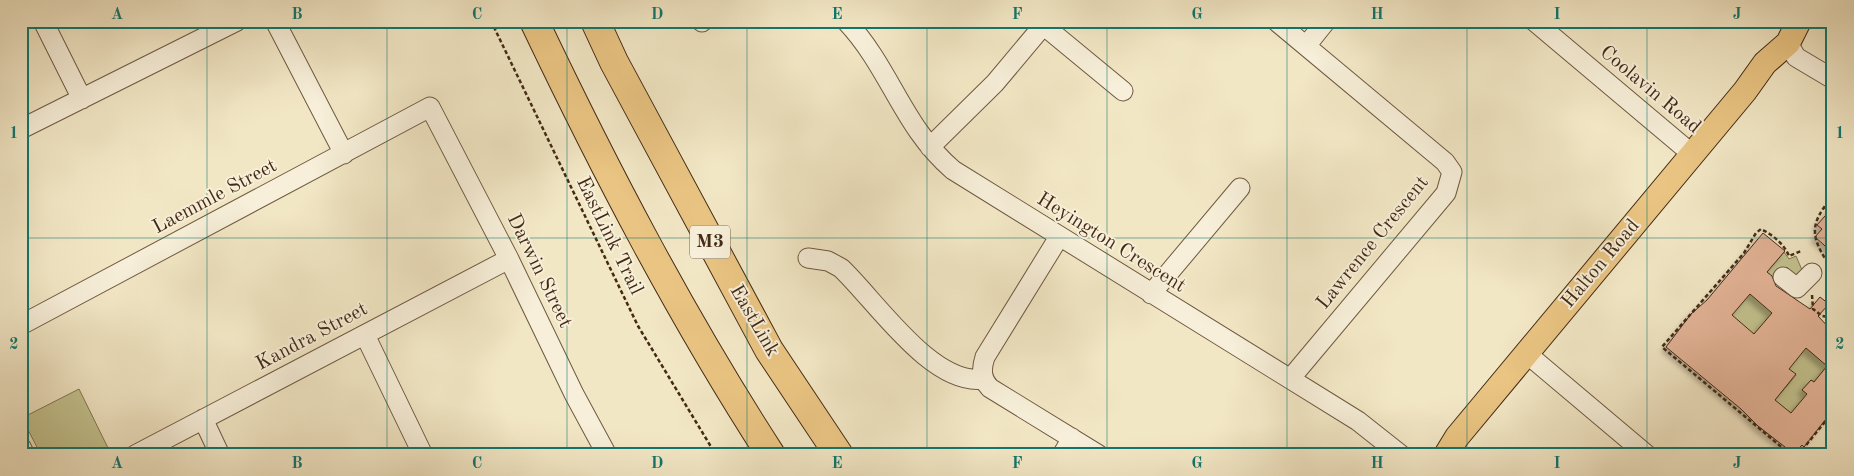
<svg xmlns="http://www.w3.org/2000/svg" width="1854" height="476" font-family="'Old Standard TT',serif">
	<defs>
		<filter id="shadow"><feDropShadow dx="-4.5" dy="4.5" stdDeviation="2.5" flood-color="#0004"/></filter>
	</defs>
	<rect width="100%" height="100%" fill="#f2e7c5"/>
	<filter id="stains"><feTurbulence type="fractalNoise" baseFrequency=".004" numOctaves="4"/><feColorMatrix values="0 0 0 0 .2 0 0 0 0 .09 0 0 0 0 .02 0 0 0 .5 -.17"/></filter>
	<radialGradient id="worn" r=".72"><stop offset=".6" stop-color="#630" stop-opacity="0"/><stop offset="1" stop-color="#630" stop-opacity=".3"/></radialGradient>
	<!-- green -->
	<path fill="#c3c38f" stroke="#837652" d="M 1784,252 L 1789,259 L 1796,256 L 1802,270 L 1797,279 L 1787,267 L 1776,279 L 1773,277 L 1764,287 L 1758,282 Z
		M 1755,288 L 1772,313 L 1762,341 L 1740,328 L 1726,307 L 1733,313 Z
		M 1806,348 L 1828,366 L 1814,382 L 1811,380 L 1803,390 L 1808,395 L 1791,415 L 1774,401 L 1796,375 L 1786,367 Z
		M 79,389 L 110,452 L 104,455 L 41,455 L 22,418 Z"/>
	<!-- building -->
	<path fill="#e2b295" stroke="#432a16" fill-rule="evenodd" filter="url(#shadow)" d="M 1833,207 L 1833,253 L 1815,237 L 1822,229 L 1817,225 Z
		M 1763,233 L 1785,251 L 1767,272 L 1772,276 L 1776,286 L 1810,309 L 1820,297 L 1829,304 L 1818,316 L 1833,332 L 1833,410 L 1804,447 L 1802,445 L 1794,454 L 1758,426 L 1741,409 L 1666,347 L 1691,314 L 1707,300 ZM 1750,294 L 1772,313 L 1754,334 L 1732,315 ZM 1806,348 L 1827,366 L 1814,382 L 1811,380 L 1802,390 L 1807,394 L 1791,413 L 1775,400 L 1796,374 L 1789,369 Z"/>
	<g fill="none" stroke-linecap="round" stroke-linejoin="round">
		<!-- minor casing -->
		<g stroke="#6f5942" stroke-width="21">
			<path id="minor" d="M 43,21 L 82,99
				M 275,21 L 344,154
				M 846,21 C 891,69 902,126 953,170 L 1358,421 L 1401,455
				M 1276,21 L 1445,162 L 1452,172 L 1446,193 L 1290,379
				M 1534,21 L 1692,154
				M 702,22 L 702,21
				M 1043,25 L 1123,91
				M 1788,43 L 1796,57 L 1833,79
				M 1306,46 L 1326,21
				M 21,129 L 237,21
				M 930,147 L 995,83 L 1047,21
				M 1059,237 L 985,357 C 981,369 981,379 990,388 L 1099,455
				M 808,258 L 828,261 L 841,268 C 876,301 932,386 983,379
				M 1783,277 L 1797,288 L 1812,273
				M 1151,294 L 1240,188
				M 21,325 L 430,107 L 509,259 L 574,394 L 607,455
				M 365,335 L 423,455
				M 1526,353 L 1647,455
				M 203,419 L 220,455
				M 21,447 L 25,455
				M 135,455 L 509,259
				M 1062,455 L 1072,438"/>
		</g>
		<!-- major casing -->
		<g stroke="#432a16" stroke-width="26">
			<path id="major" d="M 1446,455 L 1457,437 L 1745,91 L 1765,63 L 1788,43 L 1799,21"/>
		</g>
		<!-- highway casing -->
		<g stroke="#432a16" stroke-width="30">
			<path id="highway" d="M 534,21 C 605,170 681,316 771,455
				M 595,21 L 614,62 L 769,350 L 839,455"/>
		</g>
		<!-- path -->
		<path stroke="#432a16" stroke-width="2.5" stroke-dasharray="4 2.5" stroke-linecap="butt" d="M 491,21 L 638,326 L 716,455
			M 1833,196 C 1806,227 1812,239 1833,271
			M 1824,207 L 1828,210 L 1833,206
			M 1827,278 L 1833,283
			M 1826,279 L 1833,273
			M 1812,295 L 1813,309 L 1822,316 L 1833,318
			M 1831,401 L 1833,402
			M 1791,455 L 1662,347 L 1744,253 L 1756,233 L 1761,229 C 1773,235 1784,244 1789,256 L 1801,251
			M 1798,455 L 1833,412"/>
		<!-- minor -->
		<use href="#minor" stroke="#f7efd9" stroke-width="19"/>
		<!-- major -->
		<use href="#major" stroke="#e9c482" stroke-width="24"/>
		<!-- highway -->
		<use href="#highway" stroke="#e9c482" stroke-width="28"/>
	</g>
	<!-- grid -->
	<path fill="none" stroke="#0f766e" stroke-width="1" stroke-opacity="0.55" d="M 207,21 L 207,455M 387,21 L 387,455M 567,21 L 567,455M 747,21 L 747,455M 927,21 L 927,455M 1107,21 L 1107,455M 1287,21 L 1287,455M 1467,21 L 1467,455M 1647,21 L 1647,455M 21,238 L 1833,238"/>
	<g text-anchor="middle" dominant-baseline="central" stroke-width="4" stroke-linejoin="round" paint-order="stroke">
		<!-- shield labels -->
		<rect fill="#f7efd9" stroke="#796550" stroke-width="1" x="690" y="225.5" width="40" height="33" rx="4"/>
		<g font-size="19" font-weight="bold" fill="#432a16">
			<text x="710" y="242">M3</text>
		</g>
		<!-- street labels -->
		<g font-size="20" fill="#432a16" stroke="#f7efd9">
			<text transform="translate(1650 90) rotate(40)">Coolavin Road</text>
			<text transform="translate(215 197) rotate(-28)">Laemmle Street</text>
			<text transform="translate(609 236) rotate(64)">EastLink Trail</text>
			<text transform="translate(1111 243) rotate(32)">Heyington Crescent</text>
			<text transform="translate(1373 243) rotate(-51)">Lawrence Crescent</text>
			<text transform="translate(1601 264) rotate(-50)">Halton Road</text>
			<text transform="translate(539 271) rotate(64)">Darwin Street</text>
			<text transform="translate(754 321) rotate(60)">EastLink</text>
			<text transform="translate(312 337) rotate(-28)">Kandra Street</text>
		</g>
	</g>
	<!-- margin -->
	<rect width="1854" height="476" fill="none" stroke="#f2e7c5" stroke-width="55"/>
	<rect x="28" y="28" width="1798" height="420" fill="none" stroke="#0f766e" stroke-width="2"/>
	<g font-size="16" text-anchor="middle" font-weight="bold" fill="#0f766e">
		<text x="117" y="19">A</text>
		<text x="297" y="19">B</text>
		<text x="477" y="19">C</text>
		<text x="657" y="19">D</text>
		<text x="837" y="19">E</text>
		<text x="1017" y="19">F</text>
		<text x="1197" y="19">G</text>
		<text x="1377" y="19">H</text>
		<text x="1557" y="19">I</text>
		<text x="1737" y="19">J</text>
		<text x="14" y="138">1</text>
		<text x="1840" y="138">1</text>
		<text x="14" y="349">2</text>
		<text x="1840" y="349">2</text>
		<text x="117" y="468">A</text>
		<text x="297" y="468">B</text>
		<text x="477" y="468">C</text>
		<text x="657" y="468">D</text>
		<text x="837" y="468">E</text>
		<text x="1017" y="468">F</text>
		<text x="1197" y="468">G</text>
		<text x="1377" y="468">H</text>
		<text x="1557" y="468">I</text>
		<text x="1737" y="468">J</text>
	</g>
	<rect width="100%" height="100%" filter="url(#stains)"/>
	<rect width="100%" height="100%" fill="url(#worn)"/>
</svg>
